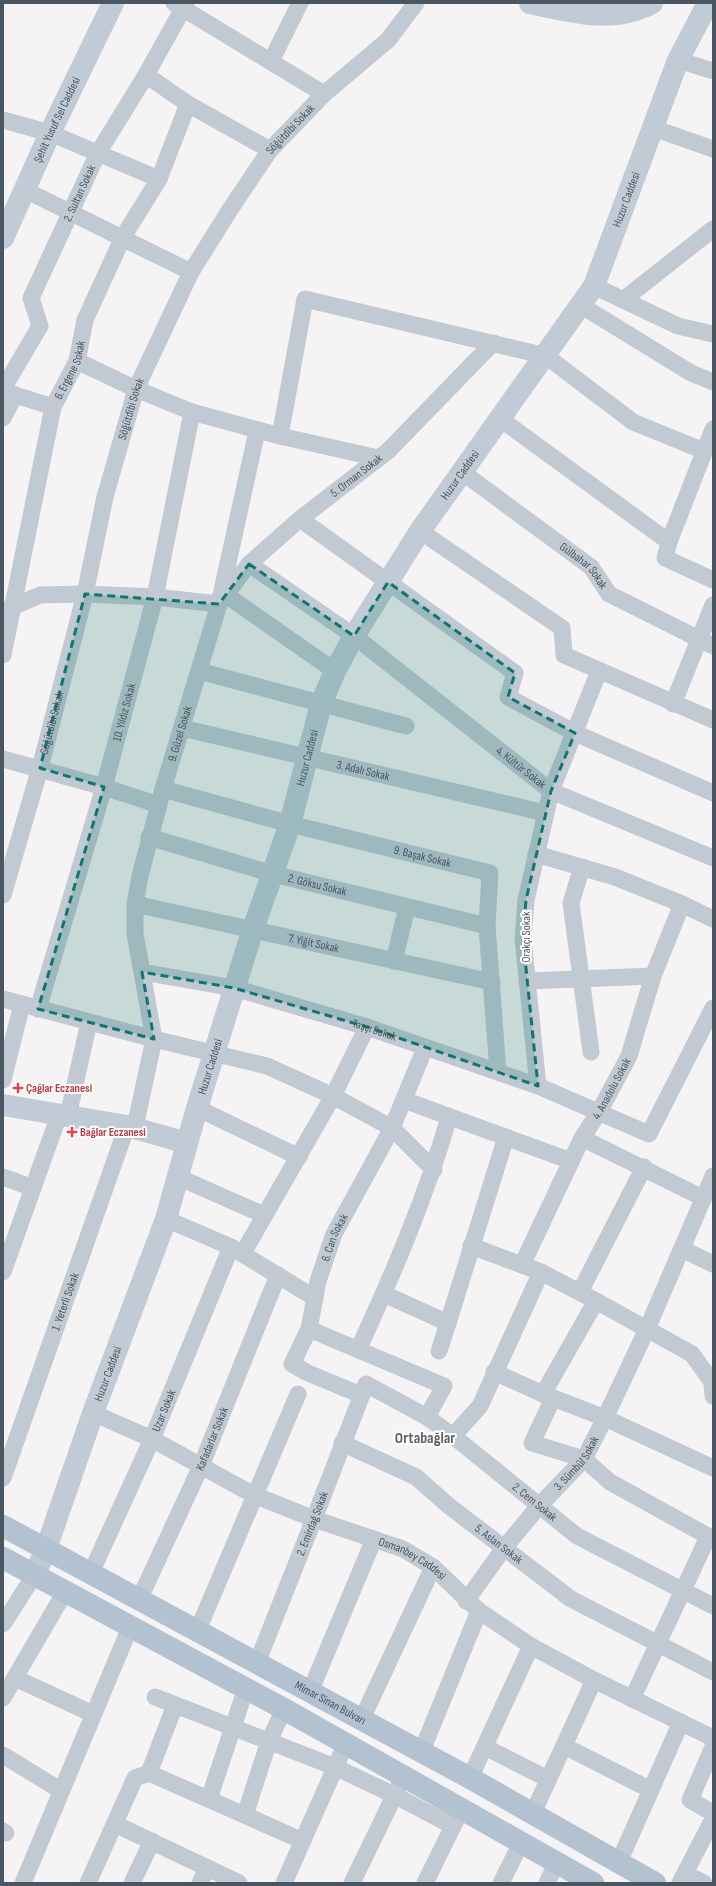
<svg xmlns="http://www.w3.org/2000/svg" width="716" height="1886" font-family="'Sofia Sans Condensed',sans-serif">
	<rect width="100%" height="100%" fill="#f5f3f3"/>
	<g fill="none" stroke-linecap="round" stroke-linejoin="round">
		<!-- street -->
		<g stroke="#c1cad2" stroke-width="17">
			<path d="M 174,3 L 324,94"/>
			<path d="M 678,60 L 713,71"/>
			<path d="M 271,61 L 300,3"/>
			<path d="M 146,75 L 188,104 L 270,150"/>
			<path d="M 3,120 L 50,133 L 159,179"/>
			<path d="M 653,128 L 713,149"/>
			<path d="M 25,190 L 191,272"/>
			<path d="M 594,286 L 678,326 L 713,334"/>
			<path d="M 623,300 L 713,229"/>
			<path d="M 582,306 L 691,373 L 713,382"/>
			<path d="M 77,361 L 136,389 L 192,412 L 280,436 L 305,299 L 546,356 L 633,422 L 704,451"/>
			<path id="s1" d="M 3,389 L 40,326 L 31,298 L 98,153 L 146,75 L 186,3"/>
			<path d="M 3,391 L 53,407"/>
			<path d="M 3,418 L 15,395"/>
			<path d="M 499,418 L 669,542"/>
			<path d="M 713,429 L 669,542 L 665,558 L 713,580"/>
			<path d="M 280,436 L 378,458"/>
			<path id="s2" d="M 462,472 L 591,567 L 609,594 L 713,646"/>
			<path d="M 300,519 L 515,673 L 508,697 L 575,733 L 713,793"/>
			<path d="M 420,531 L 562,628 L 564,655 L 713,720"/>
			<path id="s3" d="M 249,564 L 354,636 L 551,791 L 713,858"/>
			<path d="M 226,595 L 335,671"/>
			<path id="s4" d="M 3,611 L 40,595 L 85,594 L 155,597 L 219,604 L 249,564 L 300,519 L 388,451 L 493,343"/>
			<path id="s5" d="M 3,655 L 53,407 L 77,361 L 85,320 L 123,237 L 159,179 L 188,104"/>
			<path d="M 199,671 L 406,726"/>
			<path d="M 673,704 L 713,605"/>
			<path id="s6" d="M 182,728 L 545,813"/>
			<path d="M 3,759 L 104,787 L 159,805"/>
			<path id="s7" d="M 163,789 L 290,824 L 490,873 L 487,926 L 498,1072"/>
			<path id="s8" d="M 149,837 L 273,874 L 487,926"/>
			<path d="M 536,854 L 615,877 L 682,904 L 713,919"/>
			<path d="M 582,867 L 571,903 L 591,1052"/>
			<path id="s9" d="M 3,895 L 40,768 L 85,594 L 105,497 L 136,389 L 191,272 L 231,208 L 270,150 L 324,94 L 388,40 L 416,3"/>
			<path id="s10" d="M 135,904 L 492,982"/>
			<path d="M 394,961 L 407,907"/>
			<path id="s11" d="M 142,972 L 234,988 L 367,1027 L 538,1086 L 649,1134 L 713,1008"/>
			<path d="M 527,981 L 653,976"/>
			<path d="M 3,999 L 154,1039 L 267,1066 L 333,1096 L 392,1128 L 434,1170"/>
			<path id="s12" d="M 38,1009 L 104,787 L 155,597 L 192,412"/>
			<path d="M 3,1080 L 22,1004"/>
			<path d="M 538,1086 L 523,939 L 526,900 L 551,791 L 599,671"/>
			<path d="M 404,1100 L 571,1161"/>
			<path d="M 197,1108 L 299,1157"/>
			<path d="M 68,1116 L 89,1022"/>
			<path id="s13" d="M 135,1127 L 154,1039 L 135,934 L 135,904 L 140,876 L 163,789 L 219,604 L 257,431"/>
			<path d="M 582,1138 L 703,1198"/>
			<path d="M 3,1177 L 33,1188"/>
			<path d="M 178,1177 L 264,1215"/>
			<path d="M 166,1219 L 231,1247 L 315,1298"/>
			<path d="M 471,1246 L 541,1272 L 596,1301 L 692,1354 L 712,1382 L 713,1396"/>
			<path d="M 682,1249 L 713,1264"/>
			<path d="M 243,1253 L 333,1096 L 367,1027"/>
			<path id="s14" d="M 522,1265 L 582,1138 L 599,1112 L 629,1056 L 653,976 L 682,904"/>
			<path d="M 3,1272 L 59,1115"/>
			<path d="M 580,1292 L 644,1167"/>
			<path d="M 384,1294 L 448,1323 L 506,1137"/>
			<path d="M 309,1329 L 444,1386 L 427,1417"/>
			<path d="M 358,1350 C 393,1274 426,1197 449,1117"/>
			<path d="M 439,1351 L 448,1323"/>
			<path d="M 494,1372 L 543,1394 L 605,1418 L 713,1468"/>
			<path d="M 543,1394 L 596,1301"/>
			<path id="s15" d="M 361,1395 L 308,1373 L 292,1364 L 309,1329 L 318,1281 L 334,1234 L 392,1128 L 425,1048"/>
			<path d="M 553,1398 L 532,1443 L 584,1459 L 610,1482 L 713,1539"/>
			<path id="s16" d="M 93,1413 L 152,1439 L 254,1495 L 314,1519 L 403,1549 L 433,1567 L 479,1611 L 531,1646 L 594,1680 L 713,1738"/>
			<path d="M 453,1436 L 480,1406 L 541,1272"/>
			<path id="s17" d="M 342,1443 L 416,1477 L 449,1506 L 571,1599 L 713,1672"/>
			<path id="s18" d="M 3,1478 L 127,1126"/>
			<path id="s19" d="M 91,1573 L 152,1439 L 231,1247"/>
			<path id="s20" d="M 139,1600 L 201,1466 L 278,1275"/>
			<path id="s21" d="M 466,1601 L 504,1548 L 539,1506 L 584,1459 L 605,1418 L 647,1329 L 713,1176"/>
			<path d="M 3,1624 L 35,1574"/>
			<path d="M 197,1632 L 298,1394"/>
			<path id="s22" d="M 257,1663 L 314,1519 L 366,1384 L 427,1417 L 453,1436 L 577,1536 L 713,1606"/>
			<path d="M 15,1678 L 93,1714"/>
			<path d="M 310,1692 L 374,1539"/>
			<path d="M 155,1697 L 335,1767 L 394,1795 L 453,1826"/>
			<path d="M 3,1698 L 66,1590"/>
			<path d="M 632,1699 L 708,1537"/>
			<path d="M 361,1721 L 433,1567"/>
			<path d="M 564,1746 L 651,1790"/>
			<path d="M 485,1747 L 548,1779"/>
			<path d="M 713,1747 L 690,1800 L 713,1813"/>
			<path d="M 421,1753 L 479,1611"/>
			<path d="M 3,1755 L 60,1790"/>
			<path d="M 149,1773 L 303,1841"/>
			<path d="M 470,1778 L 531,1646"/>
			<path d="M 209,1799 L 246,1688"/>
			<path d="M 533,1813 L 594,1680"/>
			<path d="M 245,1815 L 269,1741 L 284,1709"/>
			<path d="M 115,1824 L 239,1883"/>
			<path d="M 3,1831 L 6,1833"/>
			<path d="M 619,1862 L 681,1722"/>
			<path d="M 685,1874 L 704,1883"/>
			<path d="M 23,1883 L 131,1625"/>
			<path d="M 88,1883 L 135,1778 L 149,1773 L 175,1705"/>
			<path d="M 132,1883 L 152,1841"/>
			<path d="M 200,1883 L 207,1868"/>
			<path d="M 284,1883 L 346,1743"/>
			<path d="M 352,1883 L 400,1784"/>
			<path d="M 425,1883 L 458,1816"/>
			<path d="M 501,1883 L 522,1841"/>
			<path d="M 547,1883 L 557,1862"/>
			<path d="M 680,1883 L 713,1819"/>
		</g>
		<!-- secondary -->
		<g stroke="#c1cbd6" stroke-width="22">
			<path d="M 530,3 C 572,12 613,24 652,3"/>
			<path id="s23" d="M 3,238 L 50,133 L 113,3"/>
			<path d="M 3,1105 L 127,1126 L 187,1143"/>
			<path id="s24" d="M 35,1574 L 46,1549 L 93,1413 L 166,1219 L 197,1108 L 253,929 L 290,824 L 321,704 L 335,671 L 354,636 L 420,531 L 594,286 L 678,60 L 708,3"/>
		</g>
		<!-- primary -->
		<g stroke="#b3c2d1" stroke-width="22">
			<path id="s25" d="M 3,1526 L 470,1778 L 655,1883"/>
			<path d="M 3,1558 L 284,1709 L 593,1883"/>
		</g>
	</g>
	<!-- marked area -->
	<path fill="#0f766e" fill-opacity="0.2" stroke="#0f766e" stroke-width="3" stroke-dasharray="8 5" stroke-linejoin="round" d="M 249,564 L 354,636 L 388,582 L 515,673 L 508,697 L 575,733 L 551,791 L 526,900 L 523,939 L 538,1086 L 367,1027 L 234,988 L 142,972 L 154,1039 L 38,1009 L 104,787 L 40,768 L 85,594 L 219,604 Z"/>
	<!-- markers -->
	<g fill="#e0444e" stroke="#fff" stroke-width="1.5">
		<path d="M16 1082h4v4h4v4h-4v4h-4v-4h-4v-4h4z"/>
		<path d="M70 1126h4v4h4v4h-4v4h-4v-4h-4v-4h4z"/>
	</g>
	<g text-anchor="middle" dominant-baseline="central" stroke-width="4" stroke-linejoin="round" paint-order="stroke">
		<!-- street labels -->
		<g font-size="12" fill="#4a5661" stroke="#fff">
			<text stroke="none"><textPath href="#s23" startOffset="130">Şehit Yusuf Sel Caddesi</textPath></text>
			<text stroke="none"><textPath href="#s9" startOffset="827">Söğütdibi Sokak</textPath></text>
			<text stroke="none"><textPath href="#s1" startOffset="218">2. Sultan Sokak</textPath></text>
			<text stroke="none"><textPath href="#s24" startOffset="1509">Huzur Caddesi</textPath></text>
			<text stroke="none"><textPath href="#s5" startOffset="294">6. Ergene Sokak</textPath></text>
			<text stroke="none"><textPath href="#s9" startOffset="503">Söğütdibi Sokak</textPath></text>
			<text stroke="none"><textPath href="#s4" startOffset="409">5. Orman Sokak</textPath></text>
			<text stroke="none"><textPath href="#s24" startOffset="1185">Huzur Caddesi</textPath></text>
			<text stroke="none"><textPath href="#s2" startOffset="154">Gülbahar Sokak</textPath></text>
			<text stroke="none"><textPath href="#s12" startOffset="309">10. Yıldız Sokak</textPath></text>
			<text stroke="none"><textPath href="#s9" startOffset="179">Söğütdibi Sokak</textPath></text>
			<text stroke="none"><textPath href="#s13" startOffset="403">9. Güzel Sokak</textPath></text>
			<text stroke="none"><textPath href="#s24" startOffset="861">Huzur Caddesi</textPath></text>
			<text stroke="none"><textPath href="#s3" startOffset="340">4. Kültür Sokak</textPath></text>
			<text stroke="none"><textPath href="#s6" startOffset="186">3. Adalı Sokak</textPath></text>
			<text stroke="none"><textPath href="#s7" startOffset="268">9. Başak Sokak</textPath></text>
			<text stroke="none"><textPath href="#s8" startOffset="175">2. Göksu Sokak</textPath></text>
			<text transform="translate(526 937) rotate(-90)">Orakçı Sokak</text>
			<text stroke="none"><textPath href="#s10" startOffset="183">7. Yiğit Sokak</textPath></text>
			<text stroke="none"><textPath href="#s11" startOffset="240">Taşçı Sokak</textPath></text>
			<text stroke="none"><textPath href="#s24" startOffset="537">Huzur Caddesi</textPath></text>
			<text stroke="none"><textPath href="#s14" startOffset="198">4. Anadolu Sokak</textPath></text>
			<text stroke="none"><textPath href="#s15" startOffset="210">6. Can Sokak</textPath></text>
			<text stroke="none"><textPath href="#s18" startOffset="187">1. Yeterli Sokak</textPath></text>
			<text stroke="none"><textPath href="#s24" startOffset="213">Huzur Caddesi</textPath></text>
			<text stroke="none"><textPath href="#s19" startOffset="178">Uzar Sokak</textPath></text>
			<text stroke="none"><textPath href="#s20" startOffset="177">Kafadarlar Sokak</textPath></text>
			<text stroke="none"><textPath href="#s21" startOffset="177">3. Sümbül Sokak</textPath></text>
			<text stroke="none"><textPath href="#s22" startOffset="506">2. Cem Sokak</textPath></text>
			<text stroke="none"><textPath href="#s22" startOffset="150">2. Emirdağ Sokak</textPath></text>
			<text stroke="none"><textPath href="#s17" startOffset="188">5. Aslan Sokak</textPath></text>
			<text stroke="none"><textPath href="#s16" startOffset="352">Osmanbey Caddesi</textPath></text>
			<text stroke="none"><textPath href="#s25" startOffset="372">Mimar Sinan Bulvarı</textPath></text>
		</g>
		<!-- health labels -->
		<g font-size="12" font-weight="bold" fill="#be3a42" stroke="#fff" text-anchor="start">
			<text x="26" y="1088">Çağlar Eczanesi</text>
			<text x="80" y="1132">Bağlar Eczanesi</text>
		</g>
		<!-- district labels -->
		<g font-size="16" font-weight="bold" fill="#5f6368" stroke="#fff">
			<text x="425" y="1438">Ortabağlar</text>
		</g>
	</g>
	<!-- border -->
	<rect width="716" height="1886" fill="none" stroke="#4a5661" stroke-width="8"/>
</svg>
